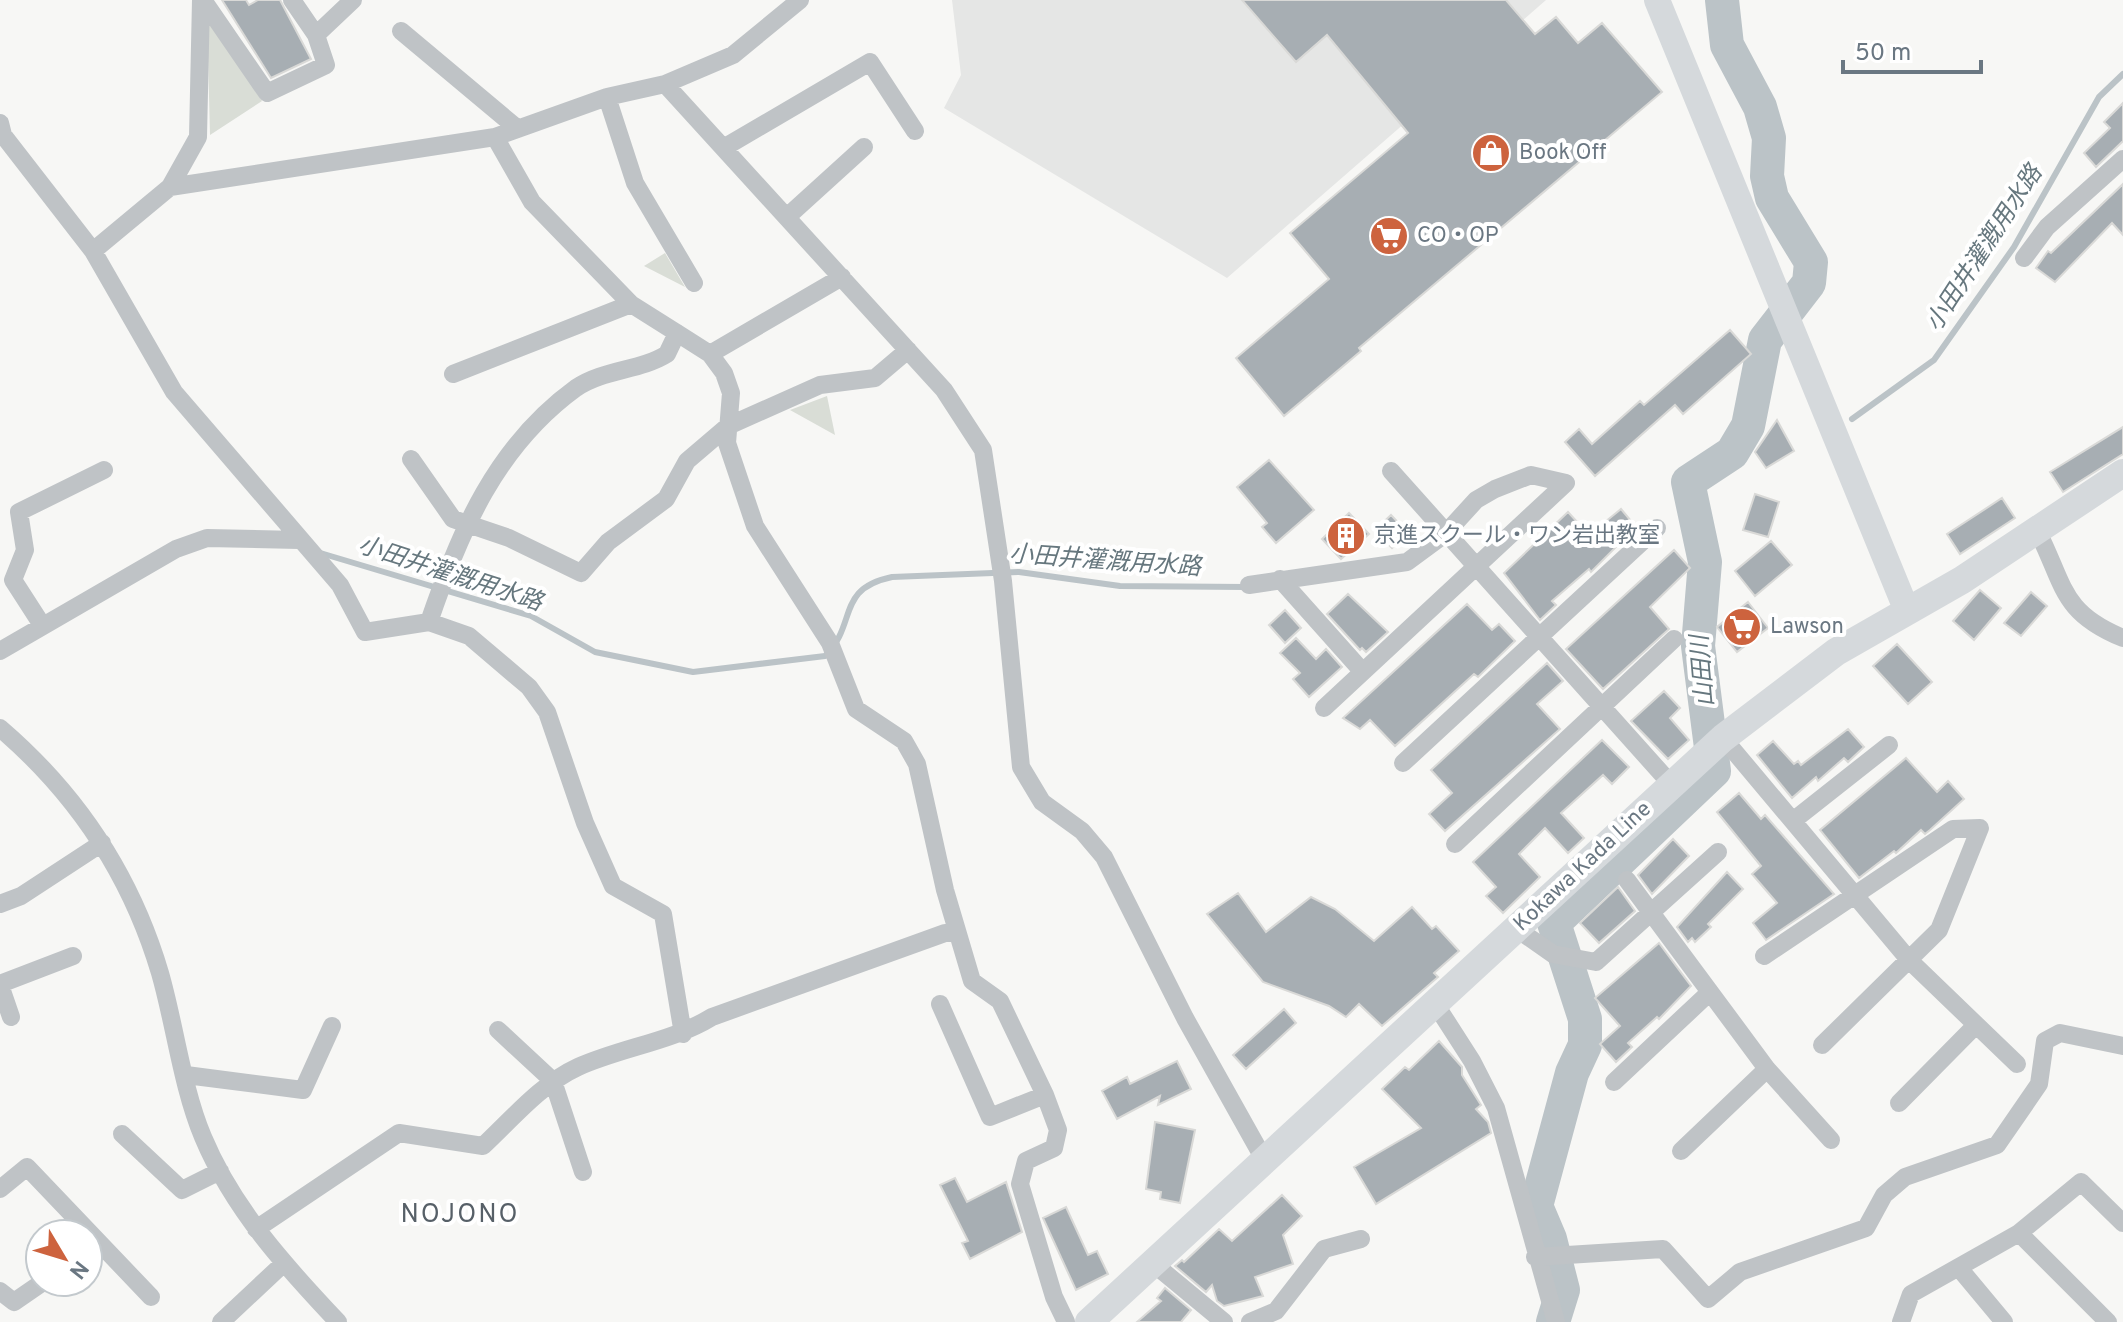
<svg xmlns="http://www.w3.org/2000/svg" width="2123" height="1322" font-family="Overpass,'Noto Sans JP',sans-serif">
	<rect width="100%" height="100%" fill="#f7f7f5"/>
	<!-- built -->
	<path fill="#e5e6e5" d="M 952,0 L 1546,0 L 1227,278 L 944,108 L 961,75 Z"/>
	<!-- green -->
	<path fill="#d9ddd6" d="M 207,17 L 262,101 L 210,135 Z
		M 665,253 L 685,287 L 644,266 Z
		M 827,396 L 835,435 L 790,410 Z"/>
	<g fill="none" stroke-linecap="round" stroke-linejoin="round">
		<!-- stream -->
		<path stroke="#bbc3c7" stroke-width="6" d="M 1852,419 L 1934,360 L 2014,247 L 2099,97 L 2123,74
			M 317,552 L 531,616 L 595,652 L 693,672 L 825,656 C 858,624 835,589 892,577 L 1019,572 L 1120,586 L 1245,587"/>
		<!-- river -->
		<path stroke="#bbc3c7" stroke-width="34" d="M 1553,1322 L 1563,1290 L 1550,1239 L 1536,1206 L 1572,1073 L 1585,1045 L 1585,1019 L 1554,923 L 1714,771 L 1698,646 L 1705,562 L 1688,482 L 1732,453 L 1748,426 L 1765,340 L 1809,283 L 1811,262 L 1772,198 L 1767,176 L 1769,138 L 1760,107 L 1727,45 L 1722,0"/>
	</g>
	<!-- building -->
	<path fill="#a7aeb3" stroke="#d9d9d7" stroke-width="2" d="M 222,0 L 246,0 L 249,5 L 258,0 L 280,0 L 311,59 L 271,78 Z
		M 1242,0 L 1506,0 L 1535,34 L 1556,17 L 1578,43 L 1602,23 L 1662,92 L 1359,348 L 1361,351 L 1284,416 L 1236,358 L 1329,279 L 1290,233 L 1408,133 L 1327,35 L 1296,62 Z
		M 2123,103 L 2123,141 L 2096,167 L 2084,153 L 2110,128 L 2104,122 Z
		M 2123,184 L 2123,235 L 2112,223 L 2055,282 L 2036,268 L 2048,251 L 2051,253 Z
		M 1730,330 L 1751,354 L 1683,414 L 1675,405 L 1595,476 L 1565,442 L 1579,429 L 1592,444 L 1640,401 L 1644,405 Z
		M 1777,420 L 1794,451 L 1766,468 L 1755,452 Z
		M 2123,427 L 2123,454 L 2063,492 L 2050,472 Z
		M 1269,460 L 1314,510 L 1276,543 L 1262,527 L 1267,523 L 1237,487 Z
		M 1755,494 L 1779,502 L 1768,537 L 1743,530 Z
		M 2002,498 L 2015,518 L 1960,554 L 1947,534 Z
		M 1621,509 L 1636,527 L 1591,572 L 1589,569 L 1552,601 L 1556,605 L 1540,620 L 1504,573 L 1568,512 L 1589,535 Z
		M 1349,513 L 1369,534 L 1341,559 L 1322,539 Z
		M 1391,515 L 1408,533 L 1392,548 L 1375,530 Z
		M 1771,541 L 1792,565 L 1755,596 L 1735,571 Z
		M 1674,550 L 1690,568 L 1650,607 L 1669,629 L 1603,689 L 1566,649 Z
		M 1980,590 L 2001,608 L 1974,640 L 1953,621 Z
		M 2031,592 L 2047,606 L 2021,636 L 2004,623 Z
		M 1348,594 L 1388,632 L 1366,652 L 1362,648 L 1360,650 L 1327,614 Z
		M 1748,602 L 1768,628 L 1737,652 L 1717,627 Z
		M 1467,604 L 1492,630 L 1499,624 L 1515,641 L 1478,677 L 1474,674 L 1395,746 L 1370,720 L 1360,729 L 1343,718 Z
		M 1285,610 L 1301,628 L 1285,643 L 1269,625 Z
		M 1296,638 L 1316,659 L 1326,649 L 1342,667 L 1309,697 L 1293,679 L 1300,673 L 1280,653 Z
		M 1897,644 L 1932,682 L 1908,704 L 1873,666 Z
		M 1547,663 L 1563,681 L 1537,704 L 1560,729 L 1445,831 L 1429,814 L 1452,793 L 1431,770 Z
		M 1664,691 L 1680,708 L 1670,718 L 1689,740 L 1668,759 L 1631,721 Z
		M 1848,729 L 1864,747 L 1848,762 L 1844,758 L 1818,781 L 1816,777 L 1792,798 L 1757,755 L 1773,741 L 1794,764 L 1798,761 L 1801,765 Z
		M 1602,740 L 1629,767 L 1612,784 L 1603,775 L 1561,813 L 1584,838 L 1568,853 L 1545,828 L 1519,854 L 1540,877 L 1503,913 L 1486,896 L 1496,887 L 1473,862 Z
		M 1906,758 L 1937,792 L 1948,781 L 1964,799 L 1930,830 L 1925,834 L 1921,830 L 1896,853 L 1894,851 L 1859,878 L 1820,830 Z
		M 1739,793 L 1761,819 L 1765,815 L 1834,894 L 1766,940 L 1753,923 L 1777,903 L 1752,874 L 1761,866 L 1717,812 Z
		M 1673,839 L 1689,856 L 1652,894 L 1638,875 Z
		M 1727,872 L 1743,889 L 1708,924 L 1711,927 L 1695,942 L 1692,938 L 1688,942 L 1677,927 Z
		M 1618,887 L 1635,911 L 1599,943 L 1580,923 Z
		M 1238,893 L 1266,932 L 1311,897 L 1335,909 L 1374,941 L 1412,907 L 1432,929 L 1436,926 L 1459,951 L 1434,973 L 1438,977 L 1382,1026 L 1359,1004 L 1346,1017 L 1329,1006 L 1263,982 L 1207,914 Z
		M 1659,943 L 1691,986 L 1659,1019 L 1657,1017 L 1628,1043 L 1632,1047 L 1616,1062 L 1600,1044 L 1620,1026 L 1595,998 Z
		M 1284,1009 L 1296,1023 L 1246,1069 L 1233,1055 Z
		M 1439,1041 L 1462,1067 L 1462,1075 L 1481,1105 L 1476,1109 L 1488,1122 L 1491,1133 L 1376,1204 L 1354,1167 L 1421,1128 L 1382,1089 L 1405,1067 L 1409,1070 Z
		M 1177,1061 L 1191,1089 L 1158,1105 L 1160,1096 L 1117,1119 L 1102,1091 L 1127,1077 L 1130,1084 Z
		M 1155,1122 L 1195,1130 L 1180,1203 L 1160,1199 L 1161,1192 L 1146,1189 Z
		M 955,1178 L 967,1202 L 1006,1182 L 1022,1232 L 970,1259 L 962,1243 L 968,1241 L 940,1185 Z
		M 1282,1195 L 1302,1216 L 1283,1235 L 1293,1264 L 1255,1277 L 1263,1296 L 1224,1306 L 1217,1301 L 1212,1285 L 1206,1292 L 1175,1266 L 1182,1260 L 1184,1262 L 1219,1229 L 1232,1241 Z
		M 1066,1207 L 1088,1255 L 1097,1251 L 1108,1274 L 1076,1290 L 1043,1218 Z
		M 1165,1288 L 1191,1310 L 1181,1322 L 1137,1322 L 1161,1301 L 1157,1298 Z"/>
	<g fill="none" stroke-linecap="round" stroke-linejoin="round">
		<!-- street -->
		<path stroke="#bfc3c6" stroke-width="18" d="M 203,0 L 267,93 L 326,65 L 316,35
			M 292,0 L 316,35 L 353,0
			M 401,31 L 518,129
			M 665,84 L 944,390 L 983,450 L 1003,581 L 1021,767 L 1042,802 L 1082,831 L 1104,857 L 1185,1018 L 1265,1161
			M 607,97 L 635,183 L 694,283
			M 0,123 L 3,135 L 93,251 L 174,392 L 340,585 L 365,632 L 429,622 L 469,636 L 529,687 L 547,712 L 585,823 L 613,886 L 663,914 L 683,1034
			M 495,137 L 532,202 L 631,304 L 677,333
			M 725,147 L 870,62 L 915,131
			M 170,187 L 495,137 L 607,97 L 665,84 L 733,55 L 800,0
			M 788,216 L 864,147
			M 93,251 L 170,187 L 198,137 L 201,0
			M 2024,258 L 2047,227 L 2123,159
			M 710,354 L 842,277
			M 453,374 L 631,304
			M 411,459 L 453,519 L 509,538 L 581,573 L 608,542 L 666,499 L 687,461 L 728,426 L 820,385 L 875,378 L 908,350
			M 1391,471 L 1671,784
			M 2037,530 C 2065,585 2060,612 2123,638
			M 1280,579 L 1362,671
			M 1249,585 L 1407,562 L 1445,534 L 1476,500 L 1495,489 L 1531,475 L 1566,483 L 1324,708
			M 429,622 C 460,531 496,446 576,388 C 604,369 640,371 667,354 L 677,333 L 710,354 L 724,373 L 731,393 L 727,443 L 755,526 L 830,643 L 856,709 L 904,741 L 917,764 L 945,890 L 972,981 L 1000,1001 L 1045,1095 L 1058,1130 L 1054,1148 L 1026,1161 L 1020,1184 L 1054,1297 L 1066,1322
			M 42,625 L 13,580 L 25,550 L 19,512 L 104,470
			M 0,651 L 176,549 L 207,538 L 299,540
			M 0,728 C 77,794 131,875 160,973 C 175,1025 182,1087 203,1137 C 233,1209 286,1267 338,1322
			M 1723,738 L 1910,961 L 2017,1064
			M 1403,763 L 1657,528
			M 1794,820 L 1889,745
			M 1455,844 L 1674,639
			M 1627,880 L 1767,1069 L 1831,1140
			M 0,904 L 21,896 L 102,843
			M 1517,929 L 1553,954 L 1596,962 L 1718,852
			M 1764,956 L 1953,829 L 1980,828 L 1939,930 L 1822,1045
			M 0,984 L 73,956
			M 0,985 L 11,1017
			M 940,1004 L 990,1117 L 1045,1095
			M 1436,1005 L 1472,1061 L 1496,1108 L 1556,1322
			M 498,1030 L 553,1081 L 583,1172
			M 186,1075 L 303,1090 L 332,1026
			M 1614,1082 L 1710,992
			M 1899,1103 L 1976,1025
			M 122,1134 L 182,1190 L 220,1171
			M 1681,1151 L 1767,1069
			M 0,1189 L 27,1167 L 151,1297
			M 256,1229 L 399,1133 L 483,1146 C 512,1119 541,1084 578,1067 C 623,1047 671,1042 712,1017 L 945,933 L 957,933
			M 2019,1233 L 2108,1322
			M 1535,1257 L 1663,1249 L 1708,1299 L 1740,1272 L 1866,1228 L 1884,1195 L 1905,1177 L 1997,1145 L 2039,1084 L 2045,1041 L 2060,1033 L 2123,1046
			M 1154,1264 L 1224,1322
			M 1959,1268 L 2004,1322
			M 0,1291 L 14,1302 L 43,1282
			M 221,1322 L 283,1264
			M 1250,1322 L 1276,1311 L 1324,1249 L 1361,1239
			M 1901,1322 L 1911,1294 L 2019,1233 L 2081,1182 L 2123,1223"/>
		<!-- secondary -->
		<path stroke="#d5d9dc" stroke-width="26" d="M 1657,0 L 1907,611"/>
		<!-- primary -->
		<path stroke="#d5d9dc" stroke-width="28" d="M 1089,1322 L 1723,738 L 1836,652 L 1962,580 L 2123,473"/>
	</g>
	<!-- icons -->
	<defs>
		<g id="shop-disc" transform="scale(2)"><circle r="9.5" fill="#cd633e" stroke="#fff"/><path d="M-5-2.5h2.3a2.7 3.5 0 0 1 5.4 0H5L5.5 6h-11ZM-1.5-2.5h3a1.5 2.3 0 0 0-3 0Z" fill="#fff"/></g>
		<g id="supermarket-disc" transform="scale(2)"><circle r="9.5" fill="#cd633e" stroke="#fff"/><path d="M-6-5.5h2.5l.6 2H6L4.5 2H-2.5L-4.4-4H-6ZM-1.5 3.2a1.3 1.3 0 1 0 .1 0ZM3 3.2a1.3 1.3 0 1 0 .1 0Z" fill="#fff"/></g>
		<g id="building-disc" transform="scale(2)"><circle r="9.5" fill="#cd633e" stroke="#fff"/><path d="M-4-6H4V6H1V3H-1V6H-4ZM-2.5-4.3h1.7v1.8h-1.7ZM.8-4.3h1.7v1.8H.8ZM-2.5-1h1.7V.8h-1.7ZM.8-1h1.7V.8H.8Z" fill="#fff"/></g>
	</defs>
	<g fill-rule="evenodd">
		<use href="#shop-disc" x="1491" y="153"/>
		<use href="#supermarket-disc" x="1389" y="236"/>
		<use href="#building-disc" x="1346" y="536"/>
		<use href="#supermarket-disc" x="1742" y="627"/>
	</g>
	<g text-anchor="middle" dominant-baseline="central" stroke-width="8" stroke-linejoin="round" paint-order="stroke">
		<!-- poi labels -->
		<g font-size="22" fill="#6a7782" stroke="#fff" text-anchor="start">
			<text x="1519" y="153">Book Off</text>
			<text x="1417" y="236">CO・OP</text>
			<text x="1374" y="536">京進スクール・ワン岩出教室</text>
			<text x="1770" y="627">Lawson</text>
		</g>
		<!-- street labels -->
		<g font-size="22" fill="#6a7782" stroke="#fff">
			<text transform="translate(1583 867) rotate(-43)">Kokawa Kada Line</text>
		</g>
		<!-- water labels -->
		<g font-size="24" font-style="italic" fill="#66777e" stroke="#fff">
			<text transform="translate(1985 249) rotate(-57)">小田井灌漑用水路</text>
			<text transform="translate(1105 562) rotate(4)">小田井灌漑用水路</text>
			<text transform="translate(450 575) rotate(18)">小田井灌漑用水路</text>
			<text transform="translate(1704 671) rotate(-95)">山田川</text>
		</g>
		<!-- quarter labels -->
		<g font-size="26" letter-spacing="2" fill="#576068" stroke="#fff">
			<text x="460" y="1215">NOJONO</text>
		</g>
	</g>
	<!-- north arrow -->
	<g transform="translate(64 1258) rotate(128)"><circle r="38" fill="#ffffff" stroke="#c3c9cd" stroke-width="2"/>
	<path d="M0-6L14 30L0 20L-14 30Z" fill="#cd633e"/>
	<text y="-12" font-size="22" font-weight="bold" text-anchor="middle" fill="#6a7782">N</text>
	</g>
	<!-- scale -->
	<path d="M1843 60v12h138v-12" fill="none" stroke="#6a7782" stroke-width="4"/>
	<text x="1855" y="60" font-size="24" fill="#6a7782" stroke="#ffffff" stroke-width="6" paint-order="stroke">50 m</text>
</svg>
